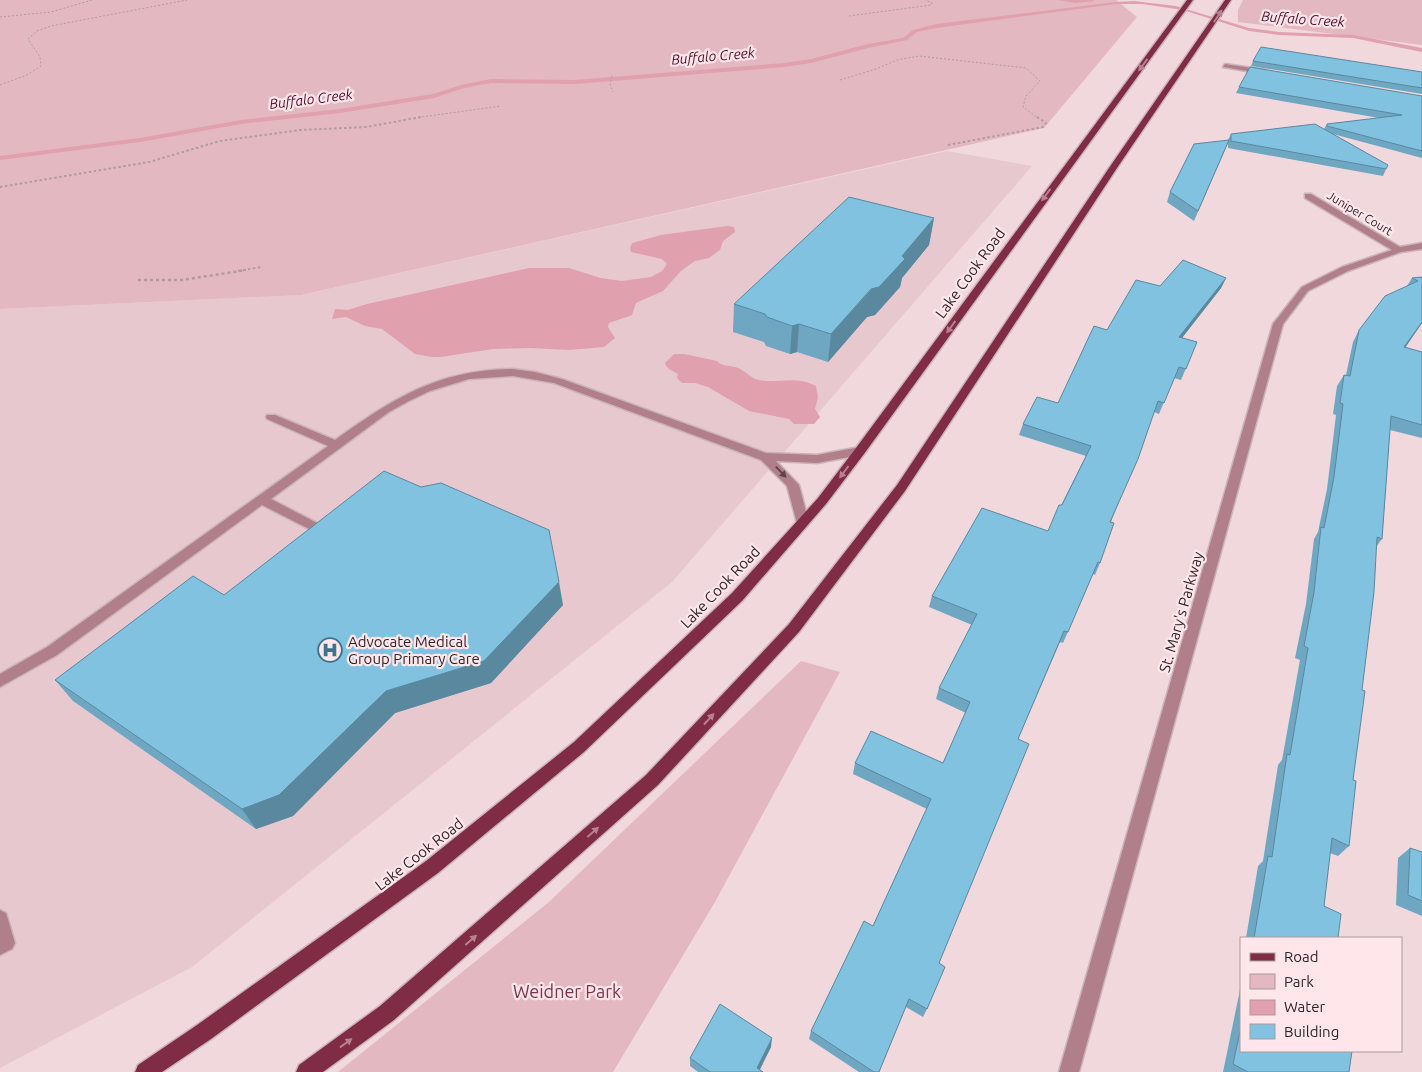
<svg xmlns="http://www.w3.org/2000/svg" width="1422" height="1072" font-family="Ubuntu,sans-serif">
	<rect width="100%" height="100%" fill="#f1d8dd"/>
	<!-- built -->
	<path fill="#e7c8ce" d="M 947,151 L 1032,166 L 672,582 L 192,967 L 0,1068 L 0,309 L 301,295 Z"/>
	<!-- green -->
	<path fill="#e4b8c0" d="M 0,0 L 1116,0 L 1137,17 L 1044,128 L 301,295 L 0,309 Z
		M 1243,0 L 1422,0 L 1422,45 L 1238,22 L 1238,10 Z
		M 801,661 L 840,672 L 715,902 L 613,1072 L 338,1072 L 549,902 Z"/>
	<!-- water -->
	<path fill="#e1a0ad" d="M 727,226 L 734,227 L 735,232 L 723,241 L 720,250 L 709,258 L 695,261 L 681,271 L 663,291 L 636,303 L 632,315 L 609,323 L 608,327 L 615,338 L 604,347 L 569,350 L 531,348 L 493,349 L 441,357 L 432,357 L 415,354 L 382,329 L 365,326 L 346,317 L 332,319 L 335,309 L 348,310 L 367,304 L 529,268 L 569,268 L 601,278 L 622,281 L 651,277 L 662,271 L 667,264 L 662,259 L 631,252 L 630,248 L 632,243 L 661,235 Z
		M 674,354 L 684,354 L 717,361 C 723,367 728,365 735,367 C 744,369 750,378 759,380 C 781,384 793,375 816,386 L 818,397 L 815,409 L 820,417 L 814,424 L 794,424 L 789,419 L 749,411 L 708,387 L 695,383 L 682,383 L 677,378 L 678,374 C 672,370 667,370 665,363 Z"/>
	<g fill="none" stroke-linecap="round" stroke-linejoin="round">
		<!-- stream -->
		<path fill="#e1a0ad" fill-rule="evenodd" d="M 1058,0 L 1094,0 L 1094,1 L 1075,3 Z
			M 1134,1 L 1176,6 L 1249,28 L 1279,32 L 1353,35 L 1422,48 L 1422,52 L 1353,38 L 1279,35 L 1249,31 L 1183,10 L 1142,4 L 1116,4 L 936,28 L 917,32 L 907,40 L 868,48 L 811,63 L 784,67 L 575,84 L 491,83 L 464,88 L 434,98 L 340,113 L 241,124 L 140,142 L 0,160 L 0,156 L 140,138 L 241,120 L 340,109 L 433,94 L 461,85 L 491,79 L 575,80 L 784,63 L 811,59 L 868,44 L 903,38 L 913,30 L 936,24 L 1116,2 Z"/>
		<!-- minor casing -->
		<g stroke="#cab4b9" stroke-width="3">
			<path id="minor" d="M 1225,64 L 1265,70 L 1268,72 L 1265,74 L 1223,67 Z
				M 1305,194 L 1311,194 L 1400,247 L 1422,243 L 1422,249 L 1401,252 L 1348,271 L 1308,291 L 1283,324 L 1079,1072 L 1059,1072 L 1273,324 L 1302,287 L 1342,267 L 1392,250 L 1305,198 Z
				M 513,369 L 535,372 L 562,379 L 766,453 L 817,455 L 860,447 L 866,451 L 860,455 L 817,463 L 776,461 L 799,485 L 809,523 L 803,527 L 797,523 L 787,486 L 761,460 L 554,383 L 513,376 L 469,379 L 430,391 L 409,401 L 389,412 L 271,499 L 321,525 L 323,528 L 321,531 L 313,531 L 262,505 L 57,655 L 0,687 L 0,674 L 47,647 L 328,446 L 267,419 L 266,417 L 267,415 L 275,415 L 335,440 C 394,398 437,370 513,369 Z
				M 0,910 L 6,913 L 15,943 L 12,949 L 0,955 Z"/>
		</g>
		<!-- major casing -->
		<g stroke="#cab4b9" stroke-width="3">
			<path id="major" d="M 1187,0 L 1193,0 L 864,454 L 826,504 L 742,601 L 584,752 L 438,873 L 211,1039 L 162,1072 L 135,1072 L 138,1065 L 197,1025 L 426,861 L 574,742 L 732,593 L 818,498 L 856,448 Z
				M 1225,0 L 1231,0 L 1117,168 L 905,491 L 799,632 L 658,785 L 394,1020 L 323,1072 L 296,1072 L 299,1065 L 380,1006 L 646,775 L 789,624 L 897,485 L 1109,168 Z"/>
		</g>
		<!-- path-far2 -->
		<path stroke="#af9ca0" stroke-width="1" stroke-dasharray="2 2" stroke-linecap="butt" d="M 849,16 L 931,5 L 932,3 L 925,0
			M 0,17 L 51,12 L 92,0
			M 612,76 L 610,84 L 613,92
			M 840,80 L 876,69 L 897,60 L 919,56 L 1026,68 L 1040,81 L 1026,96 L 1023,107 L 1038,118
			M 0,85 L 27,75 L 41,66 L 40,57 L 28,39 L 37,31 L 51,26 L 187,0
			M 414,118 L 501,106"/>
		<!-- path-far1 -->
		<path stroke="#af9ca0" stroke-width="2" stroke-dasharray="2.5 2.5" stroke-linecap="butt" d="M 948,145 L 1043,127 L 1046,123 L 1037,117
			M 0,187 L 149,162 L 220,141 L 300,130 L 366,127 L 421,117
			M 238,271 L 261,267"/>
		<!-- path -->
		<path stroke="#af9ca0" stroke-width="2.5" stroke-dasharray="3 3" stroke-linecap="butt" d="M 138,280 L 182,280 L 246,270"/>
		<!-- minor -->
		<use href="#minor" fill="#b17f89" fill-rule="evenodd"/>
		<!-- major -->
		<use href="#major" fill="#802c44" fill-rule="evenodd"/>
	</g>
	<!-- wall -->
	<path fill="#6fa7c2" d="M 1253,61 L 1422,72 L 1422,94 L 1251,66 Z
		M 1239,87 L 1422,96 L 1422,158 L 1333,134 L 1386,169 L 1383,176 L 1228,148 L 1228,143 L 1194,221 L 1167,202 L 1170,192 L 1228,140 L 1231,134 L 1324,129 L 1327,124 L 1379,118 L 1236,93 Z
		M 934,218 L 929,245 L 902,278 L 900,287 L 875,315 L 867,317 L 828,362 L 797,352 L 790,354 L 766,346 L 764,342 L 733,332 L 734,304 Z
		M 1422,277 L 1422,323 L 1405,348 L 1422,352 L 1422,438 L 1390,430 L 1382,539 L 1376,547 L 1362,690 L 1353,780 L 1349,846 L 1338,856 L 1330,853 L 1324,906 L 1338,938 L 1246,938 L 1258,866 L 1263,861 L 1278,765 L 1282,760 L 1300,660 L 1295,658 L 1306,604 L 1314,539 L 1318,532 L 1327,489 L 1336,415 L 1333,414 L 1337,386 L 1344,375 L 1346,375 L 1353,342 L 1359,330 L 1407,286 L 1412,278 Z
		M 1226,278 L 1221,288 L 1182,338 L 1197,342 L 1181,380 L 1174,378 L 1159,414 L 1154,412 L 1111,522 L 1100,563 L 1095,575 L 1093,574 L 1063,643 L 1060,642 L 1018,739 L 939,963 L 927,1009 L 923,1017 L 906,1007 L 879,1072 L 859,1072 L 809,1039 L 811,1031 L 873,926 L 927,809 L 853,774 L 855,763 L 943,763 L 966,713 L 936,699 L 939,688 L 972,625 L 929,607 L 932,596 L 1048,531 L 1086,456 L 1019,435 L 1023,424 L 1058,403 L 1107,330 Z
		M 224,595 L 563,605 L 491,683 L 395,713 L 293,816 L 256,829 L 73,701 L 55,680 Z
		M 1410,848 L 1422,852 L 1422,916 L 1396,905 L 1398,858 Z
		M 1241,985 L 1241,1051 L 1349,1072 L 1223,1072 Z
		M 771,1047 L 760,1070 L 763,1072 L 698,1072 L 690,1066 L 690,1058 Z"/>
	<!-- shaded-wall -->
	<path fill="#5a889e" d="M 934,218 L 929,245 L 902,278 L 900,287 L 875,315 L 867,317 L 828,362 L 831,334 L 902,256 Z
		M 1226,278 L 1221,288 L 1174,348 L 1179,337 Z
		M 1422,322 L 1422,323 L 1397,359 L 1404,347 Z
		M 799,324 L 797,352 L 790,354 L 792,326 Z
		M 559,582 L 563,605 L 491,683 L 395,713 L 293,816 L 256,829 L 242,809 L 386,691 Z
		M 772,1038 L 771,1047 L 758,1072 L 757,1068 Z"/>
	<!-- building -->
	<path fill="#81c2e1" stroke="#5a889e" d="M 1261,47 L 1422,72 L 1422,88 L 1253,61 Z
		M 1250,67 L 1422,96 L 1422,151 L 1327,126 L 1327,124 L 1402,115 L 1239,87 Z
		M 1315,124 L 1388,165 L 1386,169 L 1231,141 L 1231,134 Z
		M 1229,140 L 1198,211 L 1170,192 L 1194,144 Z
		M 849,197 L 934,218 L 902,256 L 905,259 L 879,287 L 871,289 L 831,334 L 799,324 L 792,326 L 767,317 L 765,314 L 734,304 Z
		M 1183,260 L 1226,278 L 1179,337 L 1197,342 L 1186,369 L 1179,367 L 1164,403 L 1158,401 L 1138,459 L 1110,522 L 1114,523 L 1100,563 L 1098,562 L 1068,632 L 1064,631 L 1018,739 L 1029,744 L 939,963 L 945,967 L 927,1009 L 909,999 L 879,1072 L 874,1072 L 811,1031 L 864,921 L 873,926 L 931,799 L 855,763 L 871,731 L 943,763 L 970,702 L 939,688 L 977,614 L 932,596 L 982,508 L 1048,531 L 1059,505 L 1062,505 L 1091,446 L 1023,424 L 1037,397 L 1058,403 L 1094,326 L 1107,330 L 1136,280 L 1160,286 Z
		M 1422,277 L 1422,322 L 1404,347 L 1422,352 L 1422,425 L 1391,416 L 1382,539 L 1377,537 L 1374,592 L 1362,690 L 1365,691 L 1353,780 L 1356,781 L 1349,846 L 1332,838 L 1324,906 L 1341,914 L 1338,938 L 1254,938 L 1268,856 L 1272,857 L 1287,754 L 1290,755 L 1308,648 L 1304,646 L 1314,592 L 1321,527 L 1324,528 L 1334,477 L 1343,404 L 1340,403 L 1344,375 L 1350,376 L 1359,330 L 1385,296 L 1418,281 L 1412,278 Z
		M 384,471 L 421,487 L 441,483 L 549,530 L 559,582 L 484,661 L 386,691 L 279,795 L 242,809 L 55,680 L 193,576 L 224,595 Z
		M 1410,848 L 1422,852 L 1422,901 L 1408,895 Z
		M 720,1004 L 772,1038 L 757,1068 L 763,1072 L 710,1072 L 690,1058 Z
		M 1241,1027 L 1241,1051 L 1352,1051 L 1349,1072 L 1248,1072 L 1233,1064 Z"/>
	<!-- one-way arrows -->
	<defs><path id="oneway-solid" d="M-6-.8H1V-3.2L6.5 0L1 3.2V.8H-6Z" transform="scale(1.25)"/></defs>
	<g fill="#b9808f">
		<use href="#oneway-solid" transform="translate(1218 16) rotate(-57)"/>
		<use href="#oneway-solid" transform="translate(1143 65) rotate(126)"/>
		<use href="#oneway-solid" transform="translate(1046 195) rotate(126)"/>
		<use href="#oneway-solid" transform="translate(951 327) rotate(126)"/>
		<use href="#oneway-solid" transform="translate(844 472) rotate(127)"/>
		<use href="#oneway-solid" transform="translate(709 719) rotate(-47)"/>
		<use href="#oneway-solid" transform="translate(593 832) rotate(-41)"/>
		<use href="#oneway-solid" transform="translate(471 940) rotate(-41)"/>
		<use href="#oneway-solid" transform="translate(346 1043) rotate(-36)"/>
	</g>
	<use fill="#5c454a" href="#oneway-solid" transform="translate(781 472) rotate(46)"/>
	<!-- icons -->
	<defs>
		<g id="hospital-ring" transform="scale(1.25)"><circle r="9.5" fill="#fee6ea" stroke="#3b748d" stroke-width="1.5"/><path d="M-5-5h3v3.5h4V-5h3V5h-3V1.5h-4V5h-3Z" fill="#3b748d"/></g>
	</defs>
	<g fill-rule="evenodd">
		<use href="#hospital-ring" x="330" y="650"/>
	</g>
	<g text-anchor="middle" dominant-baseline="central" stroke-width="4.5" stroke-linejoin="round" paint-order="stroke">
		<!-- far-street labels -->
		<g font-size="12" fill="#2f2628" stroke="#fee6ea">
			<text transform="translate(1360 213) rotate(31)">Juniper Court</text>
		</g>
		<!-- far-water labels -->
		<g font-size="14" font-style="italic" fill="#580b27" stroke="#fee6ea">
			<text transform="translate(1303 19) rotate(4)">Buffalo Creek</text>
			<text transform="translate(713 56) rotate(-5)">Buffalo Creek</text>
			<text transform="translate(311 99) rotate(-7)">Buffalo Creek</text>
		</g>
		<!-- street labels -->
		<g font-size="15" fill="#2f2628" stroke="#fee6ea">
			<text transform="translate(970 273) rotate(-54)">Lake Cook Road</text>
			<text transform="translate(720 587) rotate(-46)">Lake Cook Road</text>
			<text transform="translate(1181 612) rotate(-74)">St. Mary's Parkway</text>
			<text transform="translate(419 854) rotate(-38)">Lake Cook Road</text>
		</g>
		<!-- poi labels -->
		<g font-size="15" fill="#2f2628" stroke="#fee6ea" text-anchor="start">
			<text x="348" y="641">Advocate Medical<tspan x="348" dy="17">Group Primary Care</tspan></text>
		</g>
		<!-- near-park labels -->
		<g font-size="18" fill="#813348" stroke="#fee6ea">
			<text x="567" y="991">Weidner Park</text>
		</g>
	</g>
	<!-- legend -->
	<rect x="1240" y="937" width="162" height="115" fill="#fee6ea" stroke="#ab999c"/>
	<rect x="1250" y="953" width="25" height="8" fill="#802c44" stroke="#ab999c"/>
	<text x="1284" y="962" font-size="15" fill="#2f2628">Road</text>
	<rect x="1250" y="974" width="25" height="15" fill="#e4b8c0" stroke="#ab999c"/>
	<text x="1284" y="987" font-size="15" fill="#2f2628">Park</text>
	<rect x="1250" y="1000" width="25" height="15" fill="#e1a0ad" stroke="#ab999c"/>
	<text x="1284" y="1012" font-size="15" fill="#2f2628">Water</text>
	<rect x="1250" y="1024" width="25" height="15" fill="#81c2e1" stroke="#ab999c"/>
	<text x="1284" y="1037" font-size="15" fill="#2f2628">Building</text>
</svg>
